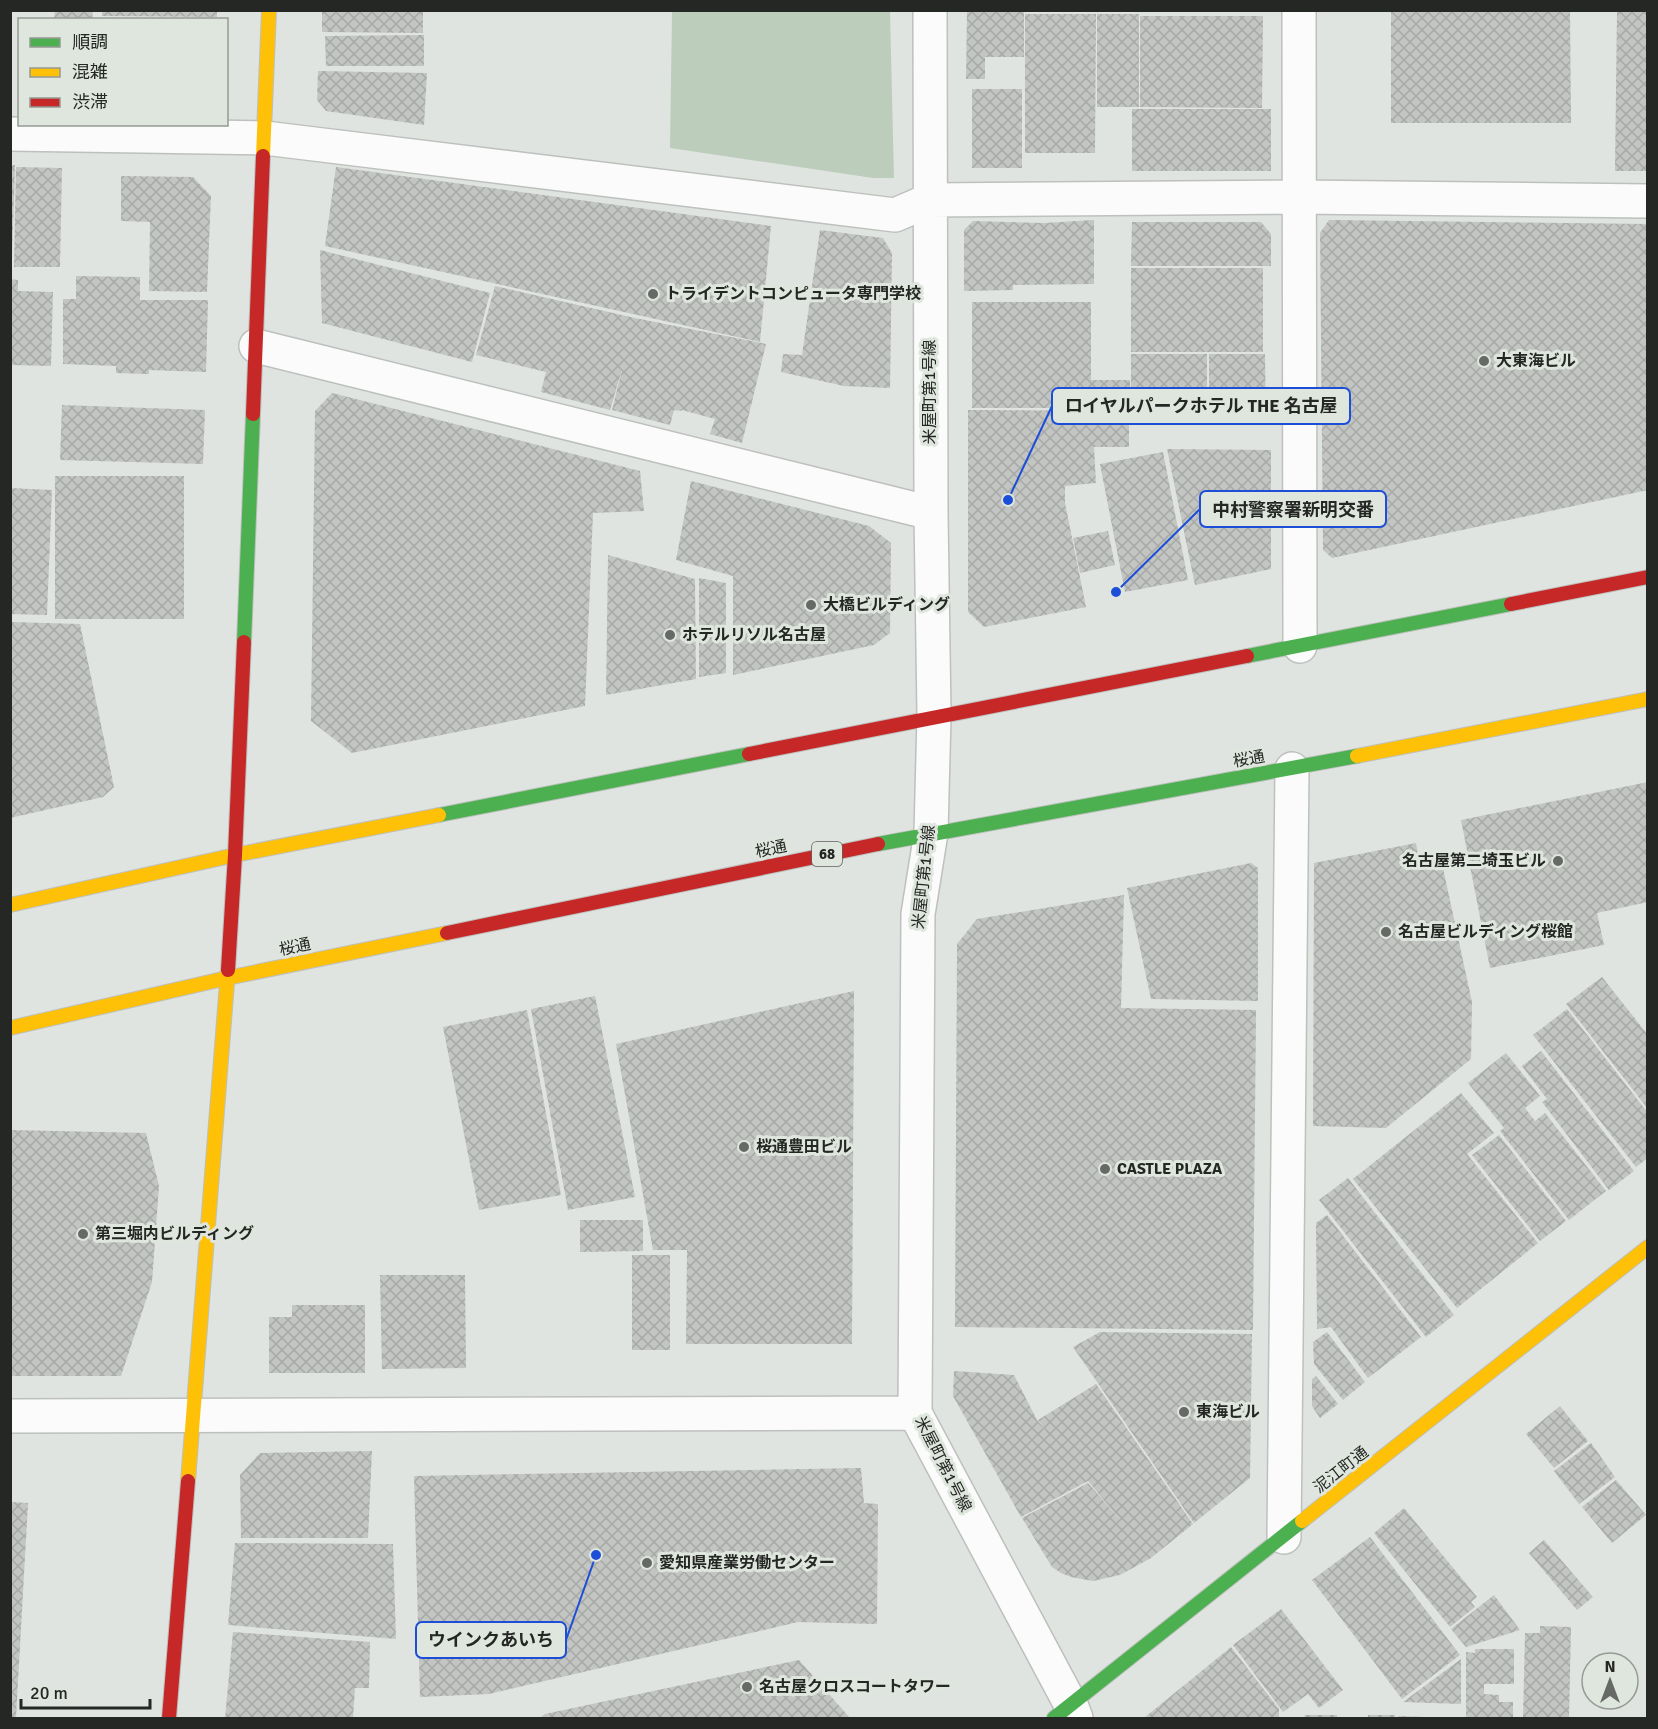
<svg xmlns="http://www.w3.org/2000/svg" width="1658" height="1729" font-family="Signika,'Noto Sans JP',sans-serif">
	<defs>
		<pattern id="building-cross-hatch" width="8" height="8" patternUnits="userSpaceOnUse" patternTransform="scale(1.5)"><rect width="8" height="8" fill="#c2c5c2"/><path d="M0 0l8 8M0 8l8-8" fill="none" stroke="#a7a9a7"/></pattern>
	</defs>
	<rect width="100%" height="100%" fill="#e0e4e0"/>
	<!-- grass -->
	<path fill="#bdcdbb" d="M 672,11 L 890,11 L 894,178 L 873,178 L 670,148 Z"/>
	<!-- building -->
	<path fill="url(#building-cross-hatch)" d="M 55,10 L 93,10 L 92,20 L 54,20 Z
		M 102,10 L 217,10 L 217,17 L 102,16 Z
		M 322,10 L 423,10 L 423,33 L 322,32 Z
		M 967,10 L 1024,10 L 1024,57 L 985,57 L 985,79 L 966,79 Z
		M 1391,10 L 1570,10 L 1571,123 L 1391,123 Z
		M 1617,10 L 1648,10 L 1648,171 L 1615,171 Z
		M 1025,14 L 1096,14 L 1095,153 L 1025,153 Z
		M 1097,14 L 1139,14 L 1139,107 L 1097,107 Z
		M 1140,16 L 1263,16 L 1262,108 L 1140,107 Z
		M 424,35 L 424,66 L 326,66 L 325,36 Z
		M 318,71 L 427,73 L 424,125 L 326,111 L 317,100 Z
		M 972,89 L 1022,89 L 1022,168 L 972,168 Z
		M 1132,109 L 1271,109 L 1271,171 L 1132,171 Z
		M 10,165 L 15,165 L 12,258 L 10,258 Z
		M 16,167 L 62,168 L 60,267 L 14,267 Z
		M 336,167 L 771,226 L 760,342 L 325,246 Z
		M 121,176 L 193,177 L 211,196 L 207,292 L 149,291 L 150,222 L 121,221 Z
		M 1094,220 L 1094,284 L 1013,285 L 1013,290 L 964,291 L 964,230 L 973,221 L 1044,223 Z
		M 1329,220 L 1648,224 L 1648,490 L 1332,558 L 1323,550 L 1320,233 Z
		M 1132,222 L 1261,222 L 1271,234 L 1271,266 L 1131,266 Z
		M 820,230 L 883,238 L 892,253 L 890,388 L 844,386 L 781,372 L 783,354 L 802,355 Z
		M 320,250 L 490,293 L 472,362 L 322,323 Z
		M 1131,268 L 1263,268 L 1263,352 L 1131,352 Z
		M 76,276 L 140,277 L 140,300 L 208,300 L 206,372 L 149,370 L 149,374 L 116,373 L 116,366 L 63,364 L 63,299 L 76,299 Z
		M 10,279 L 18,280 L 18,291 L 53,292 L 51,366 L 10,365 Z
		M 495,286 L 635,318 L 766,344 L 742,443 L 710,434 L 715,419 L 682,410 L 681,411 L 674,410 L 670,425 L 612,410 L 623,366 L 610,410 L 541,392 L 546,372 L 476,355 Z
		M 972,302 L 1091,302 L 1091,380 L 1130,380 L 1130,408 L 972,408 Z
		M 1131,354 L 1207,354 L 1207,406 L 1131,406 Z
		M 1209,354 L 1265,354 L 1266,417 L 1209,417 Z
		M 332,393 L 640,471 L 644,511 L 593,513 L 585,706 L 352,753 L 311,721 L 315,411 Z
		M 62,405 L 205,410 L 203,464 L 60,460 Z
		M 968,410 L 1129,411 L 1129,447 L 1094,447 L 1096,483 L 1065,486 L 1065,503 L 1086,607 L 984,627 L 968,612 Z
		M 1167,449 L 1271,450 L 1271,569 L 1195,585 Z
		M 1163,452 L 1188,580 L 1125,592 L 1100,464 Z
		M 55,476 L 184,476 L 184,619 L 55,619 Z
		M 691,481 L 869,526 L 891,543 L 890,633 L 874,645 L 733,675 L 733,576 L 676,560 Z
		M 10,488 L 52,490 L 47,615 L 10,614 Z
		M 1108,531 L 1115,565 L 1080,573 L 1073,538 Z
		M 608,555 L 695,579 L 696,679 L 606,695 Z
		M 699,578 L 726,583 L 726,673 L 699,677 Z
		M 10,622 L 80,624 L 114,787 L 103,797 L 10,818 Z
		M 1648,782 L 1648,902 L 1597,913 L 1604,945 L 1490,968 L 1461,820 Z
		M 1416,843 L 1419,861 L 1441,859 L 1472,1002 L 1471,1059 L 1386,1128 L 1313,1126 L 1314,863 Z
		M 1251,863 L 1258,868 L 1258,1001 L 1151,999 L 1127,888 Z
		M 1124,895 L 1121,1008 L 1256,1010 L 1253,1330 L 955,1327 L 957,944 L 977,919 Z
		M 1602,977 L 1648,1035 L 1648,1109 L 1566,1004 Z
		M 854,991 L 852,1344 L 686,1344 L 687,1250 L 653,1250 L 616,1044 Z
		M 595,996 L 635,1197 L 568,1210 L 531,1009 Z
		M 1567,1009 L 1648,1113 L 1648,1158 L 1636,1167 L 1533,1035 Z
		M 527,1010 L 561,1195 L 479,1210 L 443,1027 Z
		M 1541,1051 L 1634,1171 L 1609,1190 L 1542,1102 L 1547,1099 L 1522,1066 Z
		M 1506,1053 L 1540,1096 L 1525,1108 L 1535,1121 L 1545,1113 L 1606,1191 L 1569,1220 L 1500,1131 L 1504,1128 L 1468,1083 Z
		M 1461,1093 L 1494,1133 L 1467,1154 L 1538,1243 L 1457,1308 L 1353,1179 Z
		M 10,1130 L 146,1133 L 159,1186 L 152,1282 L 121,1376 L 10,1376 Z
		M 1499,1135 L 1566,1221 L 1540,1241 L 1472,1155 Z
		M 1348,1178 L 1454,1315 L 1426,1337 L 1319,1200 Z
		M 1327,1215 L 1421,1337 L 1368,1378 L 1331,1327 L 1317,1329 L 1316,1223 Z
		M 580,1220 L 643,1220 L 643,1251 L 580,1252 Z
		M 632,1255 L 670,1255 L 670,1350 L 632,1350 Z
		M 380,1275 L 465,1275 L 466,1368 L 382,1369 Z
		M 292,1305 L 365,1305 L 365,1373 L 269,1373 L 269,1317 L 292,1317 Z
		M 1100,1332 L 1252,1334 L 1250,1478 L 1194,1523 L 1073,1347 Z
		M 1327,1332 L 1365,1382 L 1343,1400 L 1314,1364 L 1313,1342 Z
		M 954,1371 L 1014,1375 L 1037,1420 L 1047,1432 L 1038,1420 L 1096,1384 L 1193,1524 L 1151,1558 L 1120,1575 L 1093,1581 L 1071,1577 L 1061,1573 L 1052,1567 L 1022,1518 L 1088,1483 L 1123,1523 L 1088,1481 L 1021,1517 L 953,1396 Z
		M 1316,1376 L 1338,1404 L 1320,1418 L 1312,1406 L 1312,1379 Z
		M 1560,1406 L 1588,1441 L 1554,1468 L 1526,1434 Z
		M 1591,1443 L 1615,1477 L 1579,1504 L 1554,1471 Z
		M 372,1451 L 368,1538 L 241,1538 L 240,1475 L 260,1453 Z
		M 861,1468 L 864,1503 L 878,1504 L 877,1624 L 798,1622 L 489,1694 L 420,1697 L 414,1476 Z
		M 1616,1480 L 1646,1515 L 1612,1543 L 1582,1507 Z
		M 10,1502 L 28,1503 L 16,1718 L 10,1718 Z
		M 1404,1508 L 1477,1597 L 1471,1602 L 1475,1607 L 1450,1627 L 1374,1533 Z
		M 1370,1537 L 1460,1655 L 1402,1699 L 1312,1580 Z
		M 1544,1540 L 1593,1597 L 1577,1610 L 1529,1553 Z
		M 235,1543 L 393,1544 L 396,1639 L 228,1625 Z
		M 1494,1595 L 1520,1630 L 1466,1647 L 1451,1629 Z
		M 1281,1609 L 1343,1690 L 1319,1708 L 1308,1694 L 1283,1712 L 1233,1645 Z
		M 1540,1626 L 1571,1627 L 1569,1718 L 1523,1718 L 1525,1633 L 1540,1633 Z
		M 233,1632 L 370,1642 L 369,1688 L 355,1688 L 353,1718 L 225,1718 Z
		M 1231,1647 L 1279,1709 L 1279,1718 L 1144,1718 Z
		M 1475,1649 L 1514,1649 L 1514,1684 L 1484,1684 L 1484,1694 L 1499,1695 L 1499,1702 L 1513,1702 L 1513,1718 L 1466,1718 L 1466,1652 L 1475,1653 Z
		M 1461,1659 L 1461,1704 L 1403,1702 Z
		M 799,1660 L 850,1718 L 540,1718 L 545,1714 Z
		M 1305,1715 L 1337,1715 L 1337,1718 L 1304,1718 Z
		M 1368,1715 L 1395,1715 L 1395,1718 L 1368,1718 Z
		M 1398,1716 L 1426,1717 L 1426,1718 L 1398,1718 Z"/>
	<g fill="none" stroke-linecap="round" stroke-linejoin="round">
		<!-- street casing -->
		<g stroke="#bdc0bd" stroke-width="36">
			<path id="street" d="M 930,10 L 931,513 L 934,716 L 931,833 L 918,914 L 915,1413 L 1071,1705 L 1076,1718
				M 1299,10 L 1300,646
				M 10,134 L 265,138 L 895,215 L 930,200 L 1298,197 L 1648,201
				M 256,346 L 931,513
				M 10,1416 L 915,1413
				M 1284,1537 L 1292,769"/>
		</g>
		<!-- fast casing -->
		<g stroke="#bdc0bd" stroke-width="16">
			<path id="fast" d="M 244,642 L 253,414
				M 1247,656 L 1511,604
				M 439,815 L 749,754
				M 878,844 L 1357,756
				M 1054,1718 L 1302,1521"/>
		</g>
		<!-- slow casing -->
		<g stroke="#bdc0bd" stroke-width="16">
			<path id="slow" d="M 263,156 L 269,10
				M 1357,756 L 1648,699
				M 10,905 L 235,855 L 439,815
				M 10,1028 L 227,978 L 447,933
				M 188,1481 L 228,970
				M 1302,1521 L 1648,1247"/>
		</g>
		<!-- jam casing -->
		<g stroke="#bdc0bd" stroke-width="16">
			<path id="jam" d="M 253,414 L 263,156
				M 1511,604 L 1648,577
				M 749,754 L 1247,656
				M 447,933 L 878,844
				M 228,970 L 235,855 L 244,642
				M 169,1718 L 188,1481"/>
		</g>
		<!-- street -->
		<use href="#street" stroke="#fafbfa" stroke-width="33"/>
		<!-- fast -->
		<use href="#fast" stroke="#4caf50" stroke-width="14"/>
		<!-- slow -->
		<use href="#slow" stroke="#ffc107" stroke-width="14"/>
		<!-- jam -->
		<use href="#jam" stroke="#c62828" stroke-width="14"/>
	</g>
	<!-- markers -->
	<g fill="#666966" stroke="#dfe6de" stroke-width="2">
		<circle cx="653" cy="294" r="6"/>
		<circle cx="1484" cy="361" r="6"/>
		<circle cx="811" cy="605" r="6"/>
		<circle cx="670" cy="635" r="6"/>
		<circle cx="1558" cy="861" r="6"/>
		<circle cx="1386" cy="932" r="6"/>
		<circle cx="744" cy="1147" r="6"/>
		<circle cx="1105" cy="1169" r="6"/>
		<circle cx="83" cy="1234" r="6"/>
		<circle cx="1184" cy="1412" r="6"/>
		<circle cx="647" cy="1563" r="6"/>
		<circle cx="747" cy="1687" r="6"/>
	</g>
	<g text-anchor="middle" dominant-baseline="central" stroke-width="6" stroke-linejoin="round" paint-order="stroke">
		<!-- shield labels -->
		<rect fill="#dfe6de" stroke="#5d605c" stroke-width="1.5" x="812" y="842" width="30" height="24" rx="4.5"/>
		<g font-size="15" font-weight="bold" fill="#252724">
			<text x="827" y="854">68</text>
		</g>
		<!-- poi labels -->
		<g font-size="16" font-weight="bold" fill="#252724" stroke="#dfe6de" text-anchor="start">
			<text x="665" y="294">トライデントコンピュータ専門学校</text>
			<text x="1496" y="361">大東海ビル</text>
			<text x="823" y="605">大橋ビルディング</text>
			<text x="682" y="635">ホテルリソル名古屋</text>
			<text x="1546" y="861" text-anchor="end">名古屋第二埼玉ビル</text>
			<text x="1398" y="932">名古屋ビルディング桜館</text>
			<text x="756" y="1147">桜通豊田ビル</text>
			<text x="1117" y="1169">CASTLE PLAZA</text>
			<text x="95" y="1234">第三堀内ビルディング</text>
			<text x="1196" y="1412">東海ビル</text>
			<text x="659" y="1563">愛知県産業労働センター</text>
			<text x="759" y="1687">名古屋クロスコートタワー</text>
		</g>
		<!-- street labels -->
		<g font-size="16" fill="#252724" stroke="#dfe6de">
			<text transform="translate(930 392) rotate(-90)">米屋町第1号線</text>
			<text transform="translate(1249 759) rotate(-10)">桜通</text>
			<text transform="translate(771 849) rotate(-12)">桜通</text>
			<text transform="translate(924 877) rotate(-84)">米屋町第1号線</text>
			<text transform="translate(295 947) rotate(-12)">桜通</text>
			<text transform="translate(943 1464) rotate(63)">米屋町第1号線</text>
			<text transform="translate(1341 1470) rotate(-38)">泥江町通</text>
		</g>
	</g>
	<!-- callouts -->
	<path fill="none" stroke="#1d4ed8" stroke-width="2" d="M1008 500L1052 406M1116 592L1200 509M596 1555L566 1640"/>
	<g fill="#1d4ed8" stroke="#dfe6de" stroke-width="2">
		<circle cx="1008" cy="500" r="6"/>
		<circle cx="1116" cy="592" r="6"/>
		<circle cx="596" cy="1555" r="6"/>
	</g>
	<g fill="#dfe6de" stroke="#1d4ed8" stroke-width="2">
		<rect x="1052" y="388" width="298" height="36" rx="6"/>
		<rect x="1200" y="491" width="186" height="36" rx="6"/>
		<rect x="416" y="1622" width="150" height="36" rx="6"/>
	</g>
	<g font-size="18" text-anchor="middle" font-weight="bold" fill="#252724">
		<text x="1201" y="412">ロイヤルパークホテル THE 名古屋</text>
		<text x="1293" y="516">中村警察署新明交番</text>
		<text x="491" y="1646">ウインクあいち</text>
	</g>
	<!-- border -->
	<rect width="1658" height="1729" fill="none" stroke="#252724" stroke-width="24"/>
	<!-- legend -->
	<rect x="18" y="18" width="210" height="108" fill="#dfe6de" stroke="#959a94" stroke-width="1.5"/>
	<rect x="30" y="38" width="30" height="9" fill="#4caf50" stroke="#959a94" stroke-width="1.5"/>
	<text x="72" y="48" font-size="18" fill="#252724">順調</text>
	<rect x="30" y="68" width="30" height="9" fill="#ffc107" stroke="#959a94" stroke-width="1.5"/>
	<text x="72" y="78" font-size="18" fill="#252724">混雑</text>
	<rect x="30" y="98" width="30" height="9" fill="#c62828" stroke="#959a94" stroke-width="1.5"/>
	<text x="72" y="108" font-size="18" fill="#252724">渋滞</text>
	<!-- north arrow -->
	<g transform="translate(1610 1681)"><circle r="28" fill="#dfe6de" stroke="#959a94" stroke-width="1.5"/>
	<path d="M0-4.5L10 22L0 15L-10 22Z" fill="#666966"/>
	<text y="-9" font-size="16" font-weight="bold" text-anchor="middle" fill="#252724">N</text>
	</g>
	<!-- scale -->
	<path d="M21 1699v9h129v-9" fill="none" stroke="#252724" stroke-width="3"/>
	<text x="30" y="1699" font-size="18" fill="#252724" stroke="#dfe6de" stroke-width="4.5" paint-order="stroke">20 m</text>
</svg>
